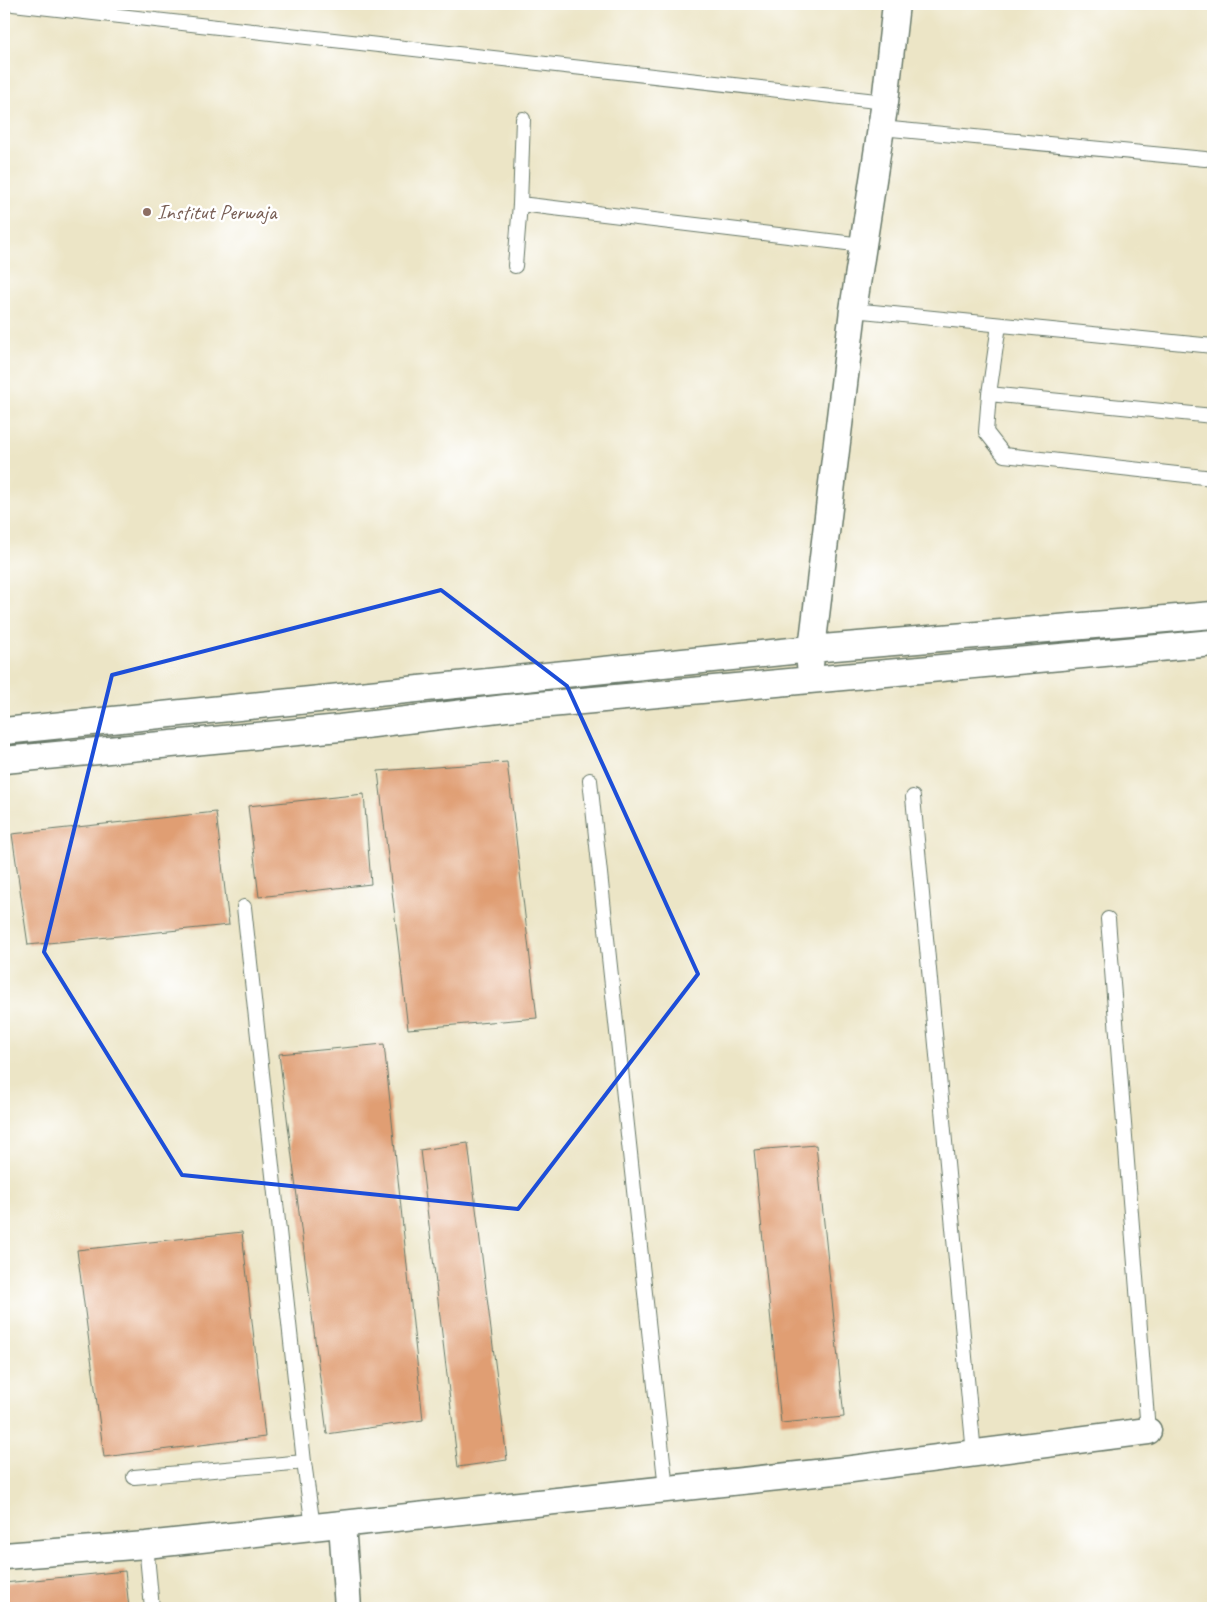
<svg xmlns="http://www.w3.org/2000/svg" width="1217" height="1612" font-family="Caveat,sans-serif">
	<rect width="100%" height="100%" fill="#fff"/>
	<filter id="ink" filterUnits="userSpaceOnUse"><feTurbulence type="fractalNoise" baseFrequency=".02" numOctaves="2"/><feDisplacementMap in="SourceGraphic" scale="10" xChannelSelector="R" yChannelSelector="G"/><feConvolveMatrix kernelMatrix="1 2 1 2 8 2 1 2 1" color-interpolation-filters="sRGB"/></filter>
	<filter id="wash" filterUnits="userSpaceOnUse"><feTurbulence type="fractalNoise" baseFrequency=".0096" numOctaves="4" result="noise"/><feDisplacementMap in="SourceGraphic" scale="20" xChannelSelector="R" yChannelSelector="G"/><feGaussianBlur stdDeviation="1.12" result="paint"/><feColorMatrix in="noise" values="0 0 0 0 0 0 0 0 0 0 0 0 0 0 0 0 0 1.4 0 .05"/><feComposite in="paint" operator="in"/></filter>
	<g filter="url(#wash)">
		<rect width="100%" height="100%" fill="#ece5c6"/>
		<g id="blocks">
			<!-- building -->
			<path fill="#e09e73" d="M 507,762 L 537,1018 L 408,1029 L 378,771 Z
				M 364,794 L 371,884 L 259,897 L 248,806 Z
				M 216,812 L 229,925 L 28,945 L 12,834 Z
				M 384,1044 L 423,1420 L 327,1434 L 279,1054 Z
				M 468,1143 L 507,1460 L 458,1467 L 420,1150 Z
				M 816,1145 L 844,1417 L 781,1423 L 754,1150 Z
				M 242,1232 L 265,1437 L 104,1457 L 77,1250 Z
				M 125,1571 L 129,1608 L 4,1608 L 4,1583 Z"/>
		</g>
	</g>
	<g filter="url(#ink)">
		<use href="#blocks" fill-opacity="0" stroke="#677867" stroke-width="1"/>
		<g fill="none" stroke-linecap="round" stroke-linejoin="round">
			<!-- service casing -->
			<g stroke="#677867" stroke-width="16">
				<path id="service" d="M 13,4 L 885,102
					M 881,128 L 1205,159
					M 520,204 L 863,245
					M 515,266 L 520,204 L 523,119
					M 853,310 L 1213,346
					M 999,325 L 989,394 L 986,432 L 1004,455 L 1213,478
					M 989,394 L 1213,416
					M 590,780 L 666,1489
					M 913,797 L 974,1454
					M 244,907 L 304,1462 L 313,1527
					M 1108,919 L 1148,1431
					M 134,1477 L 304,1462
					M 146,1545 L 152,1608"/>
			</g>
			<!-- minor casing -->
			<g stroke="#677867" stroke-width="29">
				<path id="minor" d="M 810,665 L 853,310 L 885,102 L 896,4
					M 4,731 L 811,649 L 1213,615
					M 4,760 L 340,728 L 506,708 L 1213,643
					M 342,1524 L 348,1608
					M 4,1556 L 146,1545 L 844,1470 L 1148,1431"/>
			</g>
			<!-- service -->
			<use href="#service" stroke="#fff" stroke-width="14"/>
			<!-- minor -->
			<use href="#minor" stroke="#fff" stroke-width="26"/>
		</g>
	</g>
	<!-- marked area -->
	<path fill="none" stroke="#1d4ed8" stroke-width="4" stroke-linejoin="round" d="M 441,590 L 567,686 L 698,974 L 518,1209 L 182,1175 L 44,952 L 112,675 Z"/>
	<!-- markers -->
	<circle fill="#8d6e63" stroke="#fff" stroke-width="2" cx="147" cy="212" r="5"/>
	<g text-anchor="middle" dominant-baseline="central" stroke-width="5" stroke-linejoin="round" paint-order="stroke">
		<!-- education labels -->
		<g font-size="21" fill="#785e54" stroke="#fff" text-anchor="start">
			<text x="157" y="212">Institut Perwaja</text>
		</g>
	</g>
	<!-- margin -->
	<rect width="1217" height="1612" fill="none" stroke="#fff" stroke-width="20"/>
</svg>
